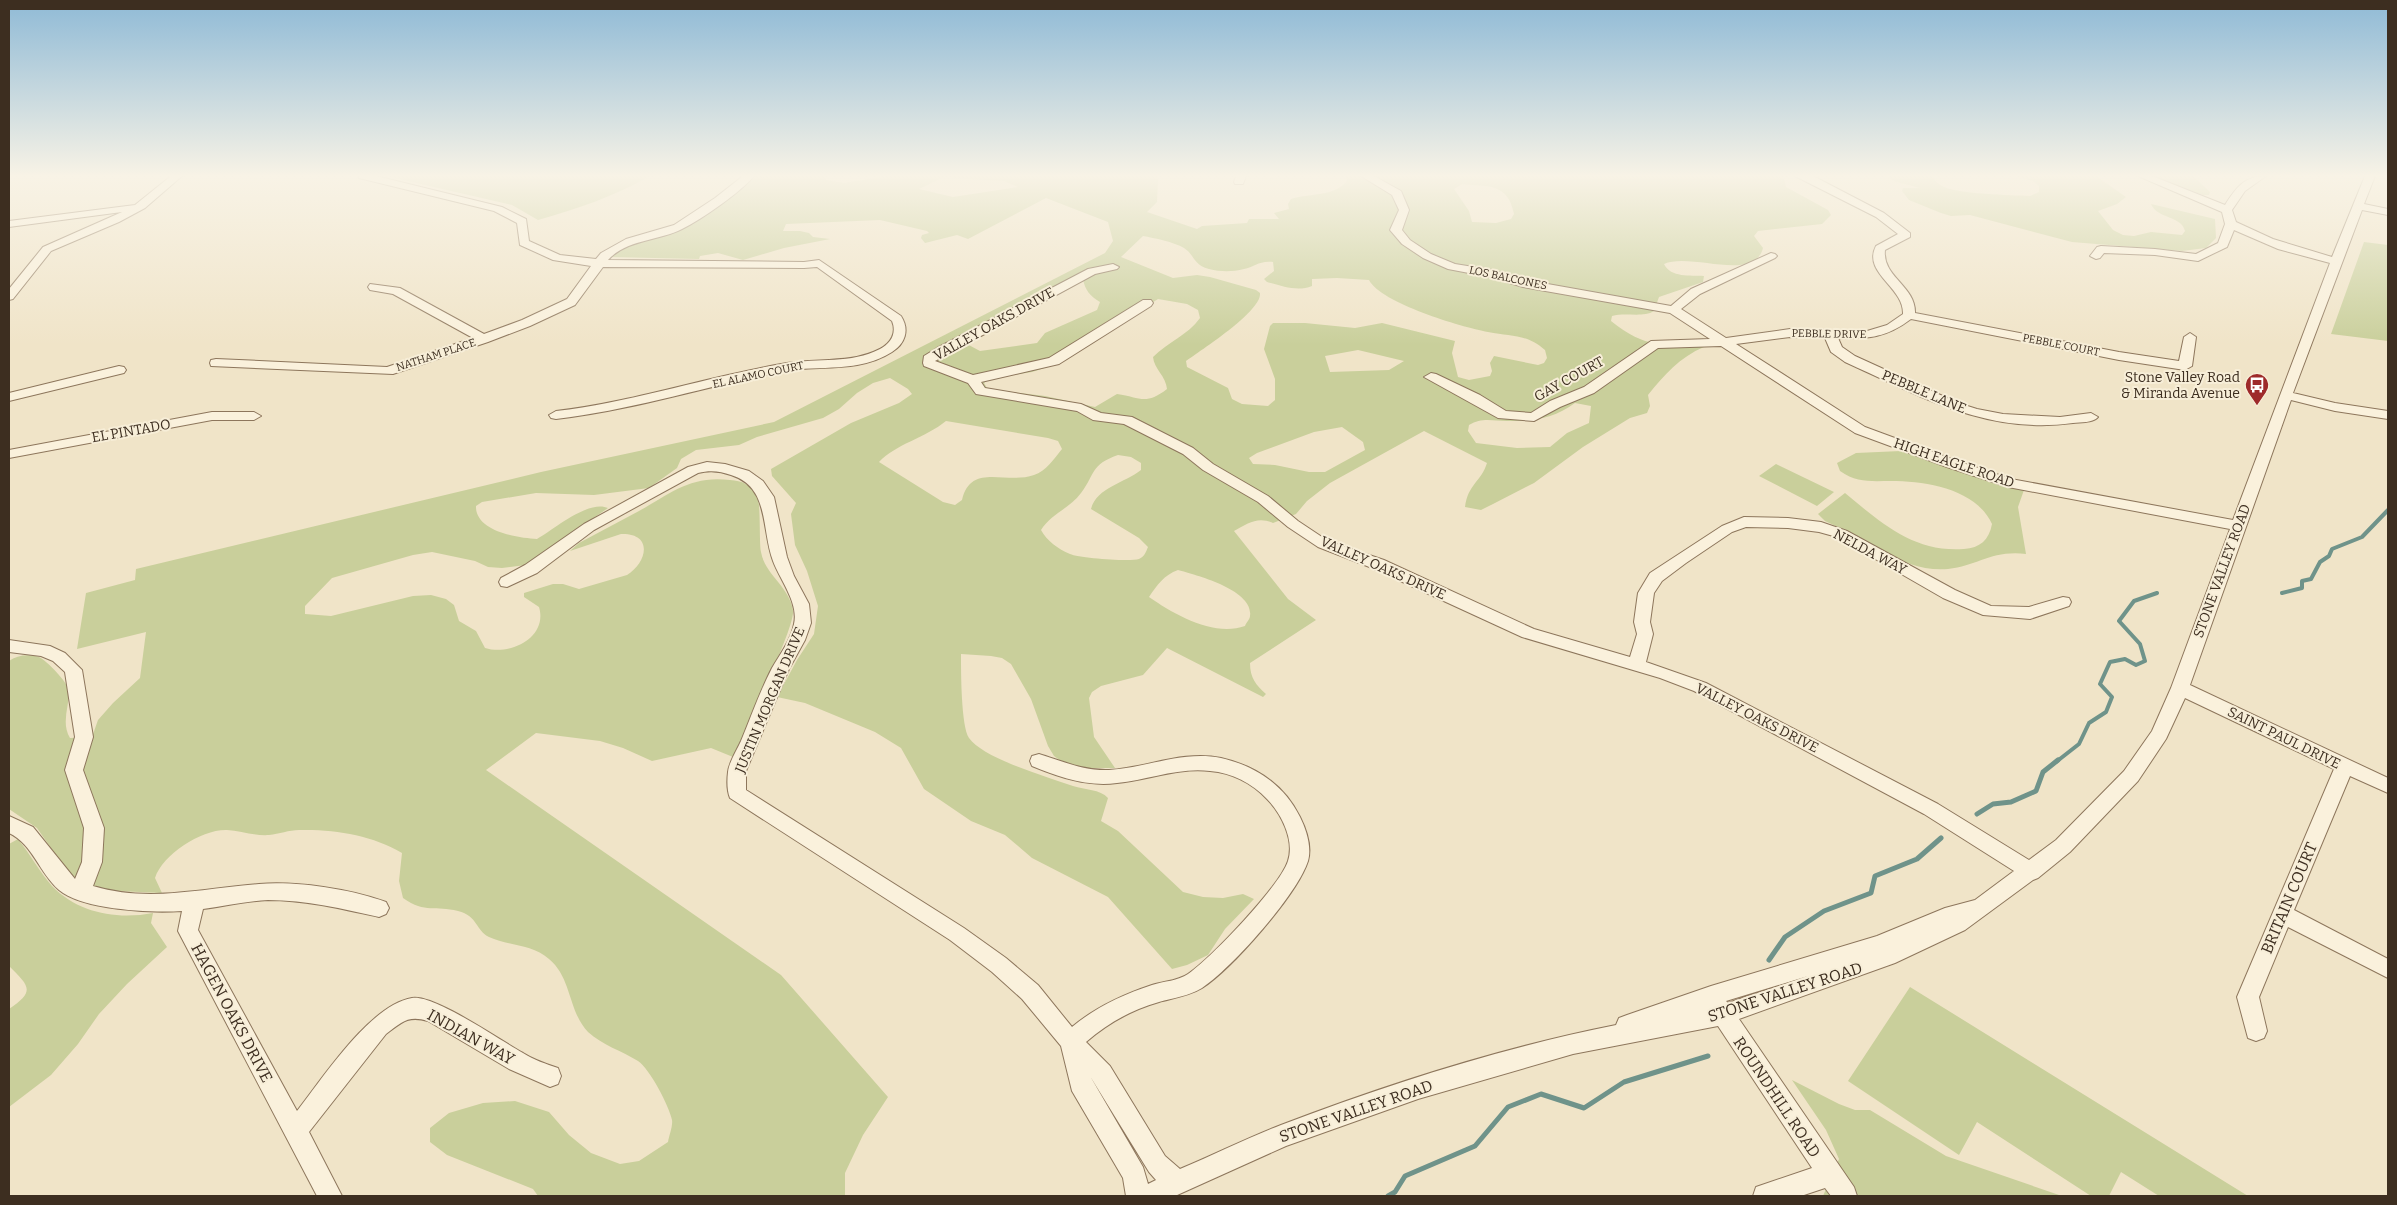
<svg xmlns="http://www.w3.org/2000/svg" width="2397" height="1205" font-family="Bitter,serif">
	<rect width="100%" height="100%" fill="#f0e4c8"/>
	<!-- green -->
	<path fill="#c9cf9b" fill-rule="evenodd" d="M 386,176 L 650,176 C 615,196 577,209 538,220 L 512,205 Z
		M 754,176 L 825,176 L 826,180 L 844,183 L 887,176 L 946,176 L 919,189 L 953,197 L 1018,187 L 1004,181 L 953,178 L 947,176 L 1156,176 L 1158,179 L 1157,202 L 1147,212 L 1197,229 L 1202,226 L 1247,223 L 1249,219 L 1279,219 L 1274,213 L 1289,209 L 1288,204 L 1291,199 C 1308,193 1335,197 1347,181 L 1346,176 L 1783,176 L 1786,187 L 1828,210 L 1831,215 L 1822,224 L 1758,231 L 1754,236 L 1763,248 C 1754,283 1691,252 1664,264 C 1671,278 1690,275 1704,276 L 1703,282 L 1659,297 L 1654,311 C 1643,318 1625,312 1612,316 L 1611,321 C 1647,350 1662,343 1704,347 C 1680,357 1664,375 1648,395 L 1650,406 L 1647,413 L 1630,418 L 1583,447 L 1534,483 L 1493,504 L 1481,510 L 1465,507 C 1468,484 1481,482 1487,463 L 1424,431 L 1330,483 L 1307,501 L 1296,514 L 1273,523 C 1258,516 1248,523 1234,531 L 1288,599 L 1316,620 L 1250,663 C 1250,678 1256,685 1266,694 L 1263,697 L 1167,648 L 1143,675 L 1101,686 L 1092,692 L 1089,698 L 1094,737 L 1115,768 L 1080,768 L 1065,764 L 1054,756 L 1048,746 L 1031,699 L 1011,664 L 1002,658 L 991,656 L 961,654 C 961,671 961,726 969,738 C 984,759 1048,777 1073,786 C 1085,790 1100,789 1108,798 L 1101,821 L 1118,831 L 1183,892 L 1203,897 L 1223,898 L 1243,894 L 1254,899 L 1225,929 L 1208,955 L 1187,965 L 1172,969 L 1108,897 L 1032,858 L 1005,835 L 971,821 L 924,789 L 901,748 L 875,732 L 805,703 L 777,697 L 797,660 L 814,634 L 818,606 L 807,571 L 795,545 L 791,514 L 796,503 L 772,476 L 771,469 L 851,423 L 899,403 L 912,394 L 908,389 L 890,378 L 873,383 L 857,393 L 839,409 L 823,418 L 757,437 L 739,445 L 696,450 L 681,459 L 677,468 L 649,488 L 594,495 L 536,493 L 482,502 L 476,506 C 475,531 517,538 537,539 C 553,530 589,499 608,508 L 526,565 L 502,568 L 488,567 L 475,561 L 432,552 L 413,555 L 332,578 L 305,606 L 305,614 L 331,616 L 413,596 L 431,595 L 446,599 L 454,605 L 459,621 L 476,631 L 485,648 C 511,656 548,637 539,607 L 524,597 L 524,593 L 553,584 L 563,584 L 579,589 L 627,575 C 647,563 654,533 621,534 L 570,551 L 579,543 C 599,532 619,522 639,511 C 671,493 691,475 730,480 C 742,481 751,484 757,496 C 761,503 759,541 761,552 C 765,575 789,586 793,610 C 796,626 743,735 733,757 L 711,748 L 652,761 L 623,748 L 600,741 L 536,733 L 486,770 L 781,975 L 888,1097 L 863,1135 L 845,1173 L 845,1196 L 538,1196 L 533,1189 L 447,1155 L 430,1142 L 430,1128 L 449,1113 L 483,1103 L 515,1101 L 549,1112 L 569,1135 L 591,1153 L 620,1164 L 639,1161 L 668,1142 C 669,1136 673,1126 672,1120 C 669,1106 650,1069 638,1061 C 622,1051 602,1045 588,1032 C 568,1011 572,978 549,959 C 532,944 508,946 489,937 C 476,931 478,916 458,911 C 435,905 426,914 403,898 L 399,881 L 402,853 C 372,835 334,829 299,830 C 289,830 279,834 269,835 C 255,836 241,831 227,830 C 202,829 163,854 155,878 L 162,893 L 95,890 L 71,877 L 37,828 L 9,809 L 9,661 C 17,655 29,654 39,657 C 46,660 70,684 69,692 C 69,707 61,723 70,738 L 92,737 L 98,720 L 113,703 L 140,678 L 146,632 L 77,649 L 86,593 L 135,580 L 136,569 L 541,472 L 774,422 L 1105,253 L 1113,241 L 1108,222 L 1046,198 L 968,239 L 957,235 L 925,243 L 921,238 L 922,235 L 929,233 L 927,231 L 880,220 L 786,224 L 783,231 L 800,231 L 809,233 L 813,237 L 830,239 L 784,248 L 743,260 L 718,253 L 700,256 L 699,259 L 610,257 C 625,244 642,244 659,236 C 692,219 726,199 754,176 ZM 1462,184 C 1487,187 1508,182 1514,214 L 1511,219 L 1496,223 L 1472,222 L 1469,211 L 1454,189 ZM 1143,236 C 1154,238 1174,242 1184,248 C 1195,255 1193,265 1209,269 C 1221,272 1232,272 1244,269 C 1254,267 1260,260 1273,262 L 1274,271 L 1264,279 L 1267,282 C 1283,286 1297,292 1312,286 L 1312,279 L 1337,278 L 1369,280 C 1381,303 1461,327 1488,332 C 1511,337 1525,333 1545,350 L 1547,358 L 1544,363 L 1538,365 L 1494,356 L 1490,363 L 1492,371 L 1490,376 L 1469,380 L 1458,377 L 1452,353 L 1455,341 L 1382,323 L 1355,328 L 1305,323 L 1273,323 L 1270,326 L 1264,349 L 1275,379 L 1275,400 L 1268,406 L 1242,404 L 1232,399 L 1228,388 L 1187,367 L 1186,361 C 1201,350 1262,311 1260,293 L 1256,290 L 1210,277 L 1197,275 L 1173,278 L 1121,257 ZM 1107,265 L 1110,269 L 1083,279 C 1085,290 1090,296 1100,302 L 1097,310 L 1045,333 L 1037,343 L 980,351 L 965,343 L 944,346 L 1085,270 ZM 1158,299 L 1187,304 L 1198,310 L 1200,318 C 1188,335 1168,342 1153,357 C 1154,369 1166,376 1167,389 C 1145,406 1140,397 1117,394 L 1095,407 L 1045,396 L 994,390 L 987,388 L 984,383 L 989,379 L 1032,372 L 1060,363 ZM 1358,350 L 1404,361 L 1389,370 L 1330,372 L 1325,356 ZM 1575,403 L 1591,406 L 1589,423 L 1567,433 L 1550,447 L 1517,448 L 1476,443 L 1468,431 L 1469,425 C 1482,417 1493,421 1507,421 C 1534,421 1553,419 1575,403 ZM 946,421 L 1048,438 L 1058,441 L 1062,449 C 1054,459 1046,471 1034,475 C 1006,485 971,462 962,500 L 955,505 L 943,502 L 879,462 C 896,444 925,438 946,421 ZM 1342,427 L 1363,442 L 1365,450 L 1325,472 L 1309,472 L 1275,465 L 1253,464 L 1249,458 L 1257,453 L 1314,432 ZM 1118,455 L 1131,457 L 1141,463 L 1141,470 C 1125,483 1097,487 1091,509 L 1139,538 L 1148,547 C 1146,552 1144,557 1139,559 C 1130,562 1079,558 1070,554 C 1058,549 1047,541 1041,530 C 1051,514 1070,508 1081,493 C 1096,473 1090,465 1118,455 ZM 1178,570 C 1196,575 1254,590 1250,616 C 1250,619 1246,623 1245,626 C 1214,637 1175,615 1149,597 C 1157,585 1164,575 1178,570 Z
		M 1887,176 L 1933,176 C 1935,181 1938,184 1944,187 C 1959,194 2011,195 2030,196 L 2039,192 L 2039,186 L 2033,181 L 2015,176 L 2096,176 L 2126,197 L 2117,204 L 2098,211 L 2113,230 L 2123,235 L 2134,236 L 2151,232 L 2182,235 L 2185,231 C 2181,215 2157,219 2151,204 L 2215,219 L 2216,238 L 2206,248 L 2182,251 L 2072,242 L 1970,215 L 1951,216 L 1941,213 L 1909,200 L 1902,191 L 1903,188 L 1920,188 L 1894,181 Z
		M 2151,176 L 2193,176 L 2210,192 L 2209,195 L 2203,195 Z
		M 2364,242 L 2388,245 L 2388,341 L 2331,334 Z
		M 1901,451 L 2024,490 L 2018,507 L 2026,554 C 1991,550 1978,566 1948,569 C 1903,573 1864,538 1825,521 L 1818,514 L 1845,493 C 1880,522 1914,553 1964,549 C 1980,548 1989,540 1992,524 C 1976,489 1926,481 1891,481 C 1871,481 1857,483 1840,471 L 1837,463 L 1856,453 Z
		M 1776,464 L 1834,492 L 1817,506 L 1759,476 Z
		M 18,839 C 30,854 39,871 52,886 C 78,913 117,920 153,913 L 151,923 L 167,947 L 127,984 L 99,1014 L 78,1044 L 51,1075 L 9,1107 L 9,1009 C 36,991 29,986 9,966 L 10,870 L 9,844 Z
		M 1910,987 L 2248,1196 L 2159,1196 L 2121,1172 L 2109,1196 L 2091,1196 L 1977,1122 L 1959,1155 L 1848,1081 Z
		M 1792,1080 L 1839,1104 L 1855,1110 L 1870,1110 L 1946,1156 L 2062,1196 L 1823,1196 L 1839,1159 L 1826,1130 Z"/>
	<g fill="none" stroke-linecap="round" stroke-linejoin="round">
		<!-- stream-far1 -->
		<path stroke="#6f938a" stroke-width="4" d="M 2282,593 L 2302,588 L 2302,581 L 2311,579 L 2320,562 L 2329,556 L 2332,549 L 2362,537 L 2388,510
			M 2056,762 L 2079,744 L 2089,723 L 2106,712 L 2112,697 L 2100,684 L 2110,662 L 2125,659 L 2136,665 L 2145,661 L 2140,644 L 2119,621 L 2134,601 L 2157,593"/>
		<!-- stream -->
		<path stroke="#6f938a" stroke-width="5" d="M 1977,814 L 1993,804 L 2011,802 L 2036,791 L 2043,772 L 2058,760
			M 1769,960 L 1785,937 L 1824,911 L 1871,893 L 1875,876 L 1917,859 L 1941,838
			M 1388,1196 L 1395,1192 L 1405,1176 L 1475,1146 L 1508,1107 L 1541,1094 L 1584,1108 L 1624,1082 L 1708,1056"/>
		<!-- minor casing -->
		<g stroke="#8d765c" stroke-width="2">
			<path id="minor" d="M 171,176 L 182,176 L 145,208 L 119,222 L 51,251 L 13,299 L 9,300 L 9,289 L 43,247 L 122,212 L 9,227 L 9,221 L 135,205 Z
				M 358,176 L 376,176 L 502,207 L 526,219 L 529,241 L 560,255 L 596,259 L 601,253 L 626,239 L 674,225 L 715,198 L 743,176 L 754,176 C 742,191 701,220 682,229 C 659,241 627,239 608,260 L 804,262 L 819,260 L 901,316 C 910,330 905,344 892,352 C 860,373 819,365 784,371 C 707,386 634,410 556,419 L 551,418 L 549,415 L 556,411 C 634,402 709,376 787,363 C 818,358 851,364 880,349 C 891,343 897,333 892,321 L 817,267 L 804,268 L 603,267 L 575,305 L 530,326 L 488,342 L 393,374 L 211,366 L 210,363 L 211,360 L 216,359 L 387,367 L 473,338 L 393,294 L 370,290 L 368,287 L 370,284 L 400,288 L 484,334 L 522,320 L 567,299 L 591,266 L 553,260 L 520,245 L 517,223 L 494,211 L 359,178 Z
				M 1236,176 L 1246,176 L 1243,184 L 1235,184 L 1234,182 Z
				M 1361,176 L 1374,176 L 1401,191 L 1409,210 L 1402,230 L 1410,240 L 1431,254 L 1455,264 L 1492,270 L 1525,280 L 1671,306 L 1691,289 L 1771,253 L 1775,254 L 1777,256 L 1775,258 L 1700,294 L 1681,309 L 1726,338 L 1790,329 L 1867,331 L 1887,325 L 1903,314 C 1904,287 1862,273 1876,246 L 1898,234 L 1876,217 L 1795,176 L 1813,176 L 1884,213 L 1910,233 L 1910,237 L 1885,250 C 1882,277 1916,286 1915,313 L 2119,352 L 2179,361 L 2184,337 L 2190,333 L 2196,337 L 2192,366 L 2185,370 L 2119,360 L 1911,319 C 1886,338 1868,339 1838,338 L 1842,347 L 1855,356 L 1958,403 L 1977,409 L 2003,414 L 2060,417 L 2091,413 L 2098,417 C 2093,423 2081,422 2073,423 C 1987,435 1920,396 1845,362 L 1831,352 L 1825,338 L 1790,337 L 1736,344 L 1865,427 L 1957,461 L 2011,479 L 2233,520 L 2330,263 L 2278,249 L 2234,230 L 2227,247 L 2198,261 L 2155,255 L 2104,253 L 2100,258 L 2096,259 L 2090,256 L 2097,247 L 2101,246 L 2155,249 L 2196,254 L 2218,243 L 2225,224 L 2222,212 L 2138,176 L 2152,176 L 2225,205 C 2236,188 2244,176 2266,176 L 2245,191 L 2232,210 L 2236,222 L 2273,239 L 2332,257 L 2365,176 L 2375,176 L 2364,204 L 2388,209 L 2388,215 L 2362,210 L 2293,393 L 2335,403 L 2388,411 L 2388,419 L 2335,411 L 2291,400 L 2190,685 L 2388,778 L 2388,793 L 2350,776 L 2294,910 L 2388,959 L 2388,978 L 2288,927 L 2259,997 L 2267,1031 L 2264,1038 L 2256,1041 L 2248,1038 L 2237,997 L 2334,769 L 2185,698 L 2166,739 L 2138,781 L 2070,852 L 2038,878 L 2033,880 L 1965,930 L 1895,963 L 1739,1019 L 1854,1187 L 1857,1196 L 1831,1196 L 1825,1188 L 1801,1196 L 1753,1196 L 1756,1187 L 1812,1168 L 1718,1026 L 1573,1054 L 1418,1099 L 1286,1146 L 1175,1196 L 1126,1196 L 1123,1178 L 1072,1091 L 1061,1046 L 1022,999 L 992,972 L 950,940 L 730,798 C 727,791 727,780 728,772 C 729,762 737,750 741,741 C 751,717 760,691 772,668 C 780,654 791,640 794,624 C 799,603 780,580 773,561 C 761,529 770,487 731,475 C 720,471 710,470 698,473 L 594,530 L 537,573 L 507,587 L 501,586 L 499,582 L 501,578 L 525,565 L 584,524 L 688,467 L 707,462 L 725,464 L 749,471 L 763,481 L 774,497 L 787,557 L 794,576 L 809,604 L 811,623 L 805,640 L 789,669 L 746,771 L 746,790 L 964,928 L 1006,958 L 1038,985 L 1072,1027 C 1096,1007 1122,995 1152,985 C 1164,981 1178,981 1188,974 C 1211,958 1280,886 1288,861 C 1295,840 1281,813 1267,799 C 1252,783 1232,773 1210,771 C 1179,767 1148,780 1117,783 C 1087,787 1059,777 1032,766 L 1030,761 L 1032,756 L 1039,754 C 1062,761 1083,771 1109,770 C 1146,768 1183,750 1221,758 C 1256,766 1284,785 1300,817 C 1306,829 1312,847 1308,861 C 1297,895 1232,968 1202,988 C 1189,996 1173,998 1159,1002 C 1131,1010 1108,1023 1086,1042 L 1110,1066 L 1165,1156 L 1180,1169 C 1214,1155 1247,1138 1281,1125 C 1388,1084 1505,1047 1616,1025 L 1619,1018 L 1627,1015 L 1711,986 L 1877,936 L 1945,908 L 1975,900 L 2014,871 L 1924,814 L 1694,691 L 1660,678 L 1522,637 L 1372,568 L 1318,547 L 1288,527 L 1258,502 L 1203,470 L 1183,454 L 1124,424 L 1093,420 L 1077,411 L 976,394 L 968,383 L 924,366 L 923,363 L 924,356 L 937,348 L 1088,269 L 1113,264 L 1119,267 L 1117,269 L 1095,274 L 935,361 L 973,375 L 1049,358 L 1143,300 L 1151,300 L 1153,303 L 1151,306 L 1059,364 L 981,382 L 985,388 L 1081,404 L 1101,413 L 1132,417 L 1193,448 L 1213,464 L 1268,496 L 1298,521 L 1328,541 L 1384,560 L 1534,629 L 1630,657 L 1637,634 L 1634,622 L 1638,593 L 1650,573 L 1722,526 L 1744,517 L 1788,518 L 1821,522 L 1847,531 L 1955,590 L 1991,606 L 2029,607 L 2063,597 L 2069,598 L 2071,602 L 2069,606 L 2030,619 L 1983,615 L 1943,598 L 1837,537 L 1819,532 L 1788,528 L 1746,527 L 1732,532 L 1686,563 L 1662,581 L 1654,593 L 1650,622 L 1653,634 L 1646,662 L 1706,683 L 1938,804 L 2029,860 L 2056,840 L 2124,771 L 2152,731 L 2171,688 L 2230,529 L 2008,487 L 1947,467 L 1855,433 L 1721,346 L 1658,348 L 1594,393 L 1560,407 L 1534,421 L 1498,418 L 1424,377 L 1431,373 L 1436,374 L 1480,395 L 1506,411 L 1531,413 L 1550,401 L 1584,387 L 1651,341 L 1710,339 L 1670,313 L 1523,287 L 1490,277 L 1448,269 L 1423,258 L 1402,244 L 1390,230 L 1399,210 L 1392,195 ZM 1808,976 L 1728,1003 L 1726,1001 ZM 1090,1076 L 1149,1172 L 1156,1180 L 1148,1184 L 1143,1167 Z
				M 119,366 L 124,367 L 126,370 L 124,373 L 9,401 L 9,393 Z
				M 212,412 L 254,412 L 261,416 L 254,420 L 212,420 L 9,458 L 9,450 Z
				M 9,640 L 50,646 L 65,653 L 82,670 L 93,737 L 83,770 L 104,828 L 102,862 L 93,886 C 149,903 202,888 259,884 C 297,881 350,889 386,902 L 389,908 L 386,914 L 379,917 C 343,909 306,900 268,900 C 246,901 225,906 203,909 L 198,930 L 297,1111 C 323,1078 370,1005 412,998 C 434,994 501,1041 523,1053 C 534,1060 546,1064 558,1068 L 561,1076 L 558,1084 L 550,1087 L 509,1069 L 428,1021 C 408,1015 402,1022 386,1034 L 309,1132 L 342,1196 L 317,1196 L 178,931 L 182,911 C 151,913 83,910 59,890 C 39,873 33,844 9,833 L 9,816 L 33,827 L 75,879 L 82,862 L 84,828 L 65,770 L 75,737 L 65,672 L 53,661 L 41,656 L 9,652 Z"/>
		</g>
		<!-- minor -->
		<use href="#minor" fill="#faf1dc" fill-rule="evenodd"/>
	</g>
	<!-- sky -->
	<linearGradient id="sky" x2="0" y2="1"><stop stop-color="#8fbad6"/><stop offset="0.51" stop-color="#f8f3e6"/><stop offset="1" stop-color="#f8f3e6" stop-opacity="0"/></linearGradient>
	<rect width="2397" height="345" fill="url(#sky)"/>
	<!-- icons -->
	<defs>
		<g id="bus-pin" transform="scale(1.25)"><path d="M0 17L-7.5 6A9.5 9.5 0 1 1 7.5 6Z" fill="#9e2a2b" stroke="#f7eed8"/><path d="M-5-6H5V4H4V6H2V4H-2V6H-4V4H-5ZM-3.5-4V0h7V-4ZM-3.5 1.2v1.5H-2V1.2ZM2 1.2v1.5H3.5V1.2Z" fill="#fff"/></g>
	</defs>
	<g fill-rule="evenodd">
		<use href="#bus-pin" x="2257" y="385"/>
	</g>
	<g text-anchor="middle" dominant-baseline="central" stroke-width="4" stroke-linejoin="round" paint-order="stroke">
		<!-- far-street labels -->
		<g font-size="11" fill="#3d2e20" stroke="#f7eed8">
			<text transform="translate(1508 278) rotate(12)">LOS BALCONES</text>
			<text transform="translate(1829 334) rotate(1)">PEBBLE DRIVE</text>
			<text transform="translate(2061 345) rotate(11)">PEBBLE COURT</text>
			<text transform="translate(436 355) rotate(-18)">NATHAM PLACE</text>
			<text transform="translate(758 375) rotate(-12)">EL ALAMO COURT</text>
		</g>
		<!-- street labels -->
		<g font-size="14" fill="#3d2e20" stroke="#f7eed8">
			<text transform="translate(994 324) rotate(-29)">VALLEY OAKS DRIVE</text>
			<text transform="translate(1569 379) rotate(-29)">GAY COURT</text>
			<text transform="translate(1924 392) rotate(23)">PEBBLE LANE</text>
			<text transform="translate(131 431) rotate(-10)">EL PINTADO</text>
			<text transform="translate(1954 463) rotate(19)">HIGH EAGLE ROAD</text>
			<text transform="translate(1870 552) rotate(28)">NELDA WAY</text>
			<text transform="translate(1383 568) rotate(24)">VALLEY OAKS DRIVE</text>
			<text transform="translate(2222 571) rotate(-70)">STONE VALLEY ROAD</text>
			<text transform="translate(770 700) rotate(-67)">JUSTIN MORGAN DRIVE</text>
			<text transform="translate(1757 718) rotate(27)">VALLEY OAKS DRIVE</text>
			<text transform="translate(2284 738) rotate(26)">SAINT PAUL DRIVE</text>
		</g>
		<!-- poi labels -->
		<g font-size="14" fill="#3d2e20" stroke="#f7eed8" text-anchor="end">
			<text x="2240" y="377">Stone Valley Road<tspan x="2240" dy="16">&amp; Miranda Avenue</tspan></text>
		</g>
		<!-- near-street labels -->
		<g font-size="16" fill="#3d2e20" stroke="#f7eed8">
			<text transform="translate(2289 898) rotate(-67)">BRITAIN COURT</text>
			<text transform="translate(1785 992) rotate(-18)">STONE VALLEY ROAD</text>
			<text transform="translate(232 1013) rotate(62)">HAGEN OAKS DRIVE</text>
			<text transform="translate(471 1037) rotate(29)">INDIAN WAY</text>
			<text transform="translate(1777 1097) rotate(56)">ROUNDHILL ROAD</text>
			<text transform="translate(1356 1111) rotate(-19)">STONE VALLEY ROAD</text>
		</g>
	</g>
	<!-- border -->
	<rect width="2397" height="1205" fill="none" stroke="#3d2e20" stroke-width="20"/>
</svg>
